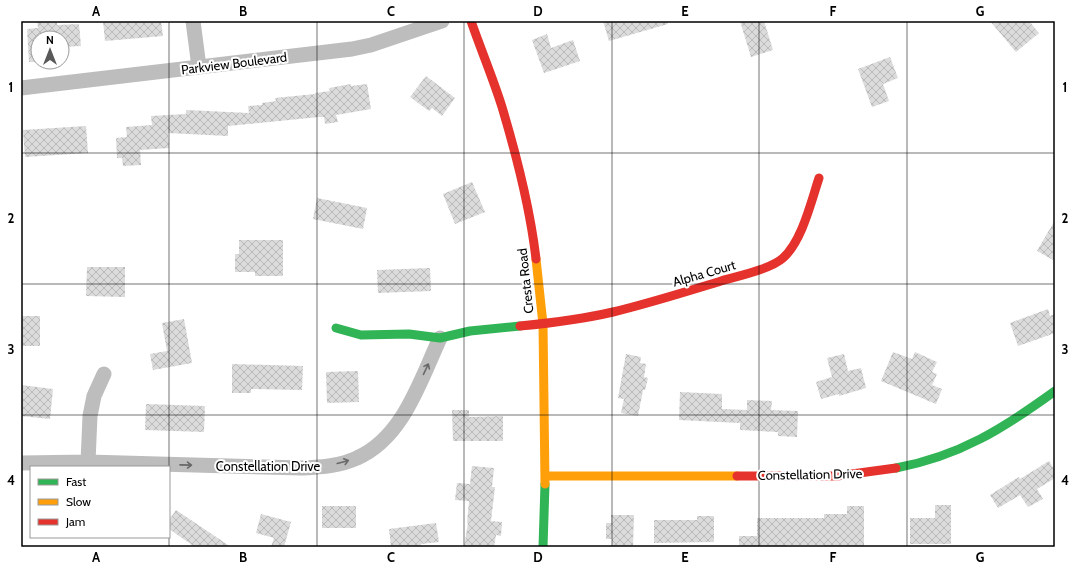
<svg xmlns="http://www.w3.org/2000/svg" width="1076" height="568" font-family="Cabin,sans-serif">
	<defs>
		<pattern id="building-cross-hatch" width="8" height="8" patternUnits="userSpaceOnUse"><rect width="8" height="8" fill="#dbdbdb"/><path d="M0 0l8 8M0 8l8-8" fill="none" stroke="#bababa"/></pattern>
	</defs>
	<rect width="100%" height="100%" fill="#fff"/>
	<!-- building -->
	<path fill="url(#building-cross-hatch)" d="M 37,21 L 57,21 L 57,25 L 79,24 L 81,46 L 62,47 L 62,38 L 38,38 L 38,32 L 38,62 L 29,62 L 27,29 L 38,28 Z
		M 103,21 L 161,21 L 163,36 L 105,41 Z
		M 603,21 L 667,21 L 668,24 L 609,41 Z
		M 740,21 L 764,21 L 773,50 L 751,57 Z
		M 990,21 L 1029,21 L 1039,33 L 1016,52 Z
		M 547,34 L 551,48 L 573,40 L 580,61 L 544,73 L 532,40 Z
		M 890,57 L 898,78 L 883,84 L 889,101 L 872,107 L 858,69 Z
		M 426,76 L 455,98 L 442,116 L 432,108 L 429,111 L 410,97 Z
		M 351,84 L 351,86 L 367,84 L 371,109 L 336,115 L 338,122 L 325,124 L 324,117 L 319,117 L 228,126 L 228,136 L 168,133 L 169,148 L 140,150 L 141,165 L 123,166 L 122,158 L 117,158 L 116,138 L 127,137 L 126,127 L 152,125 L 151,116 L 186,114 L 186,110 L 249,113 L 248,106 L 262,105 L 262,103 L 276,101 L 275,98 L 315,94 L 315,93 L 330,91 L 329,88 Z
		M 86,126 L 88,153 L 25,157 L 23,130 Z
		M 472,182 L 485,212 L 455,224 L 443,194 Z
		M 317,198 L 367,208 L 363,229 L 313,219 Z
		M 1055,220 L 1055,261 L 1037,251 Z
		M 239,240 L 283,240 L 283,276 L 255,276 L 255,272 L 235,272 L 235,254 L 239,254 Z
		M 87,267 L 125,267 L 125,297 L 86,296 Z
		M 430,268 L 431,291 L 378,293 L 377,270 Z
		M 1048,309 L 1050,316 L 1055,314 L 1055,333 L 1018,346 L 1010,323 Z
		M 21,316 L 40,316 L 40,346 L 21,346 Z
		M 184,319 L 192,363 L 153,370 L 150,354 L 167,351 L 162,323 Z
		M 893,352 L 912,359 L 915,352 L 937,362 L 932,372 L 937,374 L 932,385 L 942,389 L 936,404 L 881,381 Z
		M 626,354 L 641,357 L 640,363 L 646,364 L 644,377 L 648,378 L 645,390 L 643,390 L 638,416 L 621,413 L 624,399 L 618,398 Z
		M 844,354 L 848,371 L 861,368 L 866,388 L 839,396 L 839,394 L 821,399 L 816,382 L 832,377 L 827,358 Z
		M 232,364 L 303,366 L 302,390 L 251,389 L 251,393 L 232,393 Z
		M 358,371 L 359,402 L 327,403 L 326,372 Z
		M 21,385 L 53,389 L 50,419 L 21,416 Z
		M 680,392 L 722,394 L 722,409 L 747,410 L 747,400 L 772,401 L 771,410 L 798,411 L 797,437 L 778,436 L 778,432 L 740,430 L 740,423 L 679,420 Z
		M 146,404 L 205,406 L 204,432 L 145,430 Z
		M 452,410 L 469,410 L 469,417 L 503,416 L 503,441 L 453,441 Z
		M 1049,461 L 1055,471 L 1055,478 L 1037,489 L 1043,499 L 1028,507 L 1020,495 L 998,508 L 990,495 L 1019,477 L 1020,479 Z
		M 472,466 L 494,468 L 492,487 L 495,487 L 491,521 L 502,522 L 501,536 L 496,535 L 494,547 L 464,547 L 468,523 L 467,523 L 469,501 L 455,500 L 457,483 L 470,484 Z
		M 935,505 L 951,505 L 951,544 L 910,544 L 910,518 L 935,518 Z
		M 322,506 L 356,506 L 356,528 L 322,528 Z
		M 847,506 L 864,506 L 864,547 L 824,547 L 824,545 L 786,545 L 786,547 L 739,547 L 739,536 L 757,536 L 757,518 L 824,518 L 824,514 L 847,514 Z
		M 176,510 L 231,547 L 195,547 L 169,529 L 169,520 Z
		M 261,514 L 291,522 L 284,547 L 271,547 L 274,538 L 256,533 Z
		M 611,515 L 634,515 L 633,547 L 612,547 L 612,539 L 606,539 L 606,523 L 611,523 Z
		M 697,516 L 714,516 L 714,542 L 654,543 L 654,520 L 697,520 Z
		M 436,523 L 439,542 L 421,544 L 421,547 L 391,547 L 389,529 Z"/>
	<g fill="none" stroke-linecap="round" stroke-linejoin="round">
		<!-- street -->
		<path stroke="#bdbdbd" stroke-width="15" d="M 193,21 L 199,67
			M 21,88 L 352,49 L 371,45 L 442,21
			M 88,462 L 90,416 L 94,396 L 104,374
			M 21,463 L 88,462 L 303,468 C 321,467 340,466 357,458 C 403,438 420,381 440,338"/>
		<!-- fast -->
		<path stroke="#30b455" stroke-width="9" d="M 336,328 L 361,335 L 409,334 L 440,338 L 470,331 L 520,326
			M 896,468 C 960,456 1004,428 1055,391
			M 543,547 L 545,484"/>
		<!-- slow -->
		<path stroke="#ff9f0a" stroke-width="9" d="M 536,259 L 543,324 L 545,484
			M 545,476 L 737,476"/>
		<!-- jam -->
		<path stroke="#e5322d" stroke-width="9" d="M 471,21 C 481,50 493,78 502,107 C 517,157 530,207 536,259
			M 520,326 C 551,323 583,319 613,312 C 650,303 685,292 721,281 C 738,276 771,269 783,258 C 802,241 811,202 819,178
			M 737,476 L 837,476 L 896,468"/>
	</g>
	<!-- one-way arrows -->
	<defs><path id="oneway-shaft" d="M-6 0H5M1.5-3L5.5 0L1.5 3" fill="none" stroke-width="1.6" stroke-linecap="round" stroke-linejoin="round"/></defs>
	<g stroke="#686868">
		<use href="#oneway-shaft" transform="translate(426 369) rotate(-65)"/>
		<use href="#oneway-shaft" transform="translate(343 462) rotate(-15)"/>
		<use href="#oneway-shaft" transform="translate(186 465) rotate(1)"/>
	</g>
	<!-- grid -->
	<path fill="none" stroke="#000" stroke-width="1" stroke-opacity="0.55" d="M 169,21 L 169,547M 317,21 L 317,547M 464,21 L 464,547M 612,21 L 612,547M 759,21 L 759,547M 907,21 L 907,547M 21,153 L 1055,153M 21,284 L 1055,284M 21,415 L 1055,415"/>
	<g text-anchor="middle" dominant-baseline="central" stroke-width="4" stroke-linejoin="round" paint-order="stroke">
		<!-- street labels -->
		<g font-size="13" fill="#000" stroke="#fff">
			<text transform="translate(234 63) rotate(-7)">Parkview Boulevard</text>
			<text transform="translate(704 273) rotate(-16)">Alpha Court</text>
			<text transform="translate(525 281) rotate(-96)">Cresta Road</text>
			<text x="268" y="466">Constellation Drive</text>
			<text transform="translate(810 474) rotate(-1)">Constellation Drive</text>
		</g>
	</g>
	<!-- border -->
	<rect width="1076" height="568" fill="none" stroke="#ffffff" stroke-width="44"/>
	<!-- legend -->
	<rect x="30" y="466" width="140" height="72" fill="#ffffff" stroke="#999999"/>
	<rect x="38" y="479" width="20" height="6" fill="#30b455" stroke="#999999"/>
	<text x="66" y="486" font-size="12" fill="#000000">Fast</text>
	<rect x="38" y="499" width="20" height="6" fill="#ff9f0a" stroke="#999999"/>
	<text x="66" y="506" font-size="12" fill="#000000">Slow</text>
	<rect x="38" y="519" width="20" height="6" fill="#e5322d" stroke="#999999"/>
	<text x="66" y="526" font-size="12" fill="#000000">Jam</text>
	<!-- north arrow -->
	<g transform="translate(50 50)"><circle r="19" fill="#ffffff" stroke="#999999"/>
	<path d="M0-3L7 15L0 10L-7 15Z" fill="#595959"/>
	<text y="-6" font-size="11" font-weight="bold" text-anchor="middle" fill="#000000">N</text>
	</g>
	<rect x="22" y="22" width="1032" height="524" fill="none" stroke="#000" stroke-width="1.5"/>
	<g font-size="13" text-anchor="middle" font-weight="bold" fill="#000">
		<text x="96" y="16">A</text>
		<text x="243" y="16">B</text>
		<text x="391" y="16">C</text>
		<text x="538" y="16">D</text>
		<text x="685" y="16">E</text>
		<text x="833" y="16">F</text>
		<text x="980" y="16">G</text>
		<text x="11" y="92">1</text>
		<text x="1065" y="92">1</text>
		<text x="11" y="223">2</text>
		<text x="1065" y="223">2</text>
		<text x="11" y="354">3</text>
		<text x="1065" y="354">3</text>
		<text x="11" y="485">4</text>
		<text x="1065" y="485">4</text>
		<text x="96" y="562">A</text>
		<text x="243" y="562">B</text>
		<text x="391" y="562">C</text>
		<text x="538" y="562">D</text>
		<text x="685" y="562">E</text>
		<text x="833" y="562">F</text>
		<text x="980" y="562">G</text>
	</g>
</svg>
